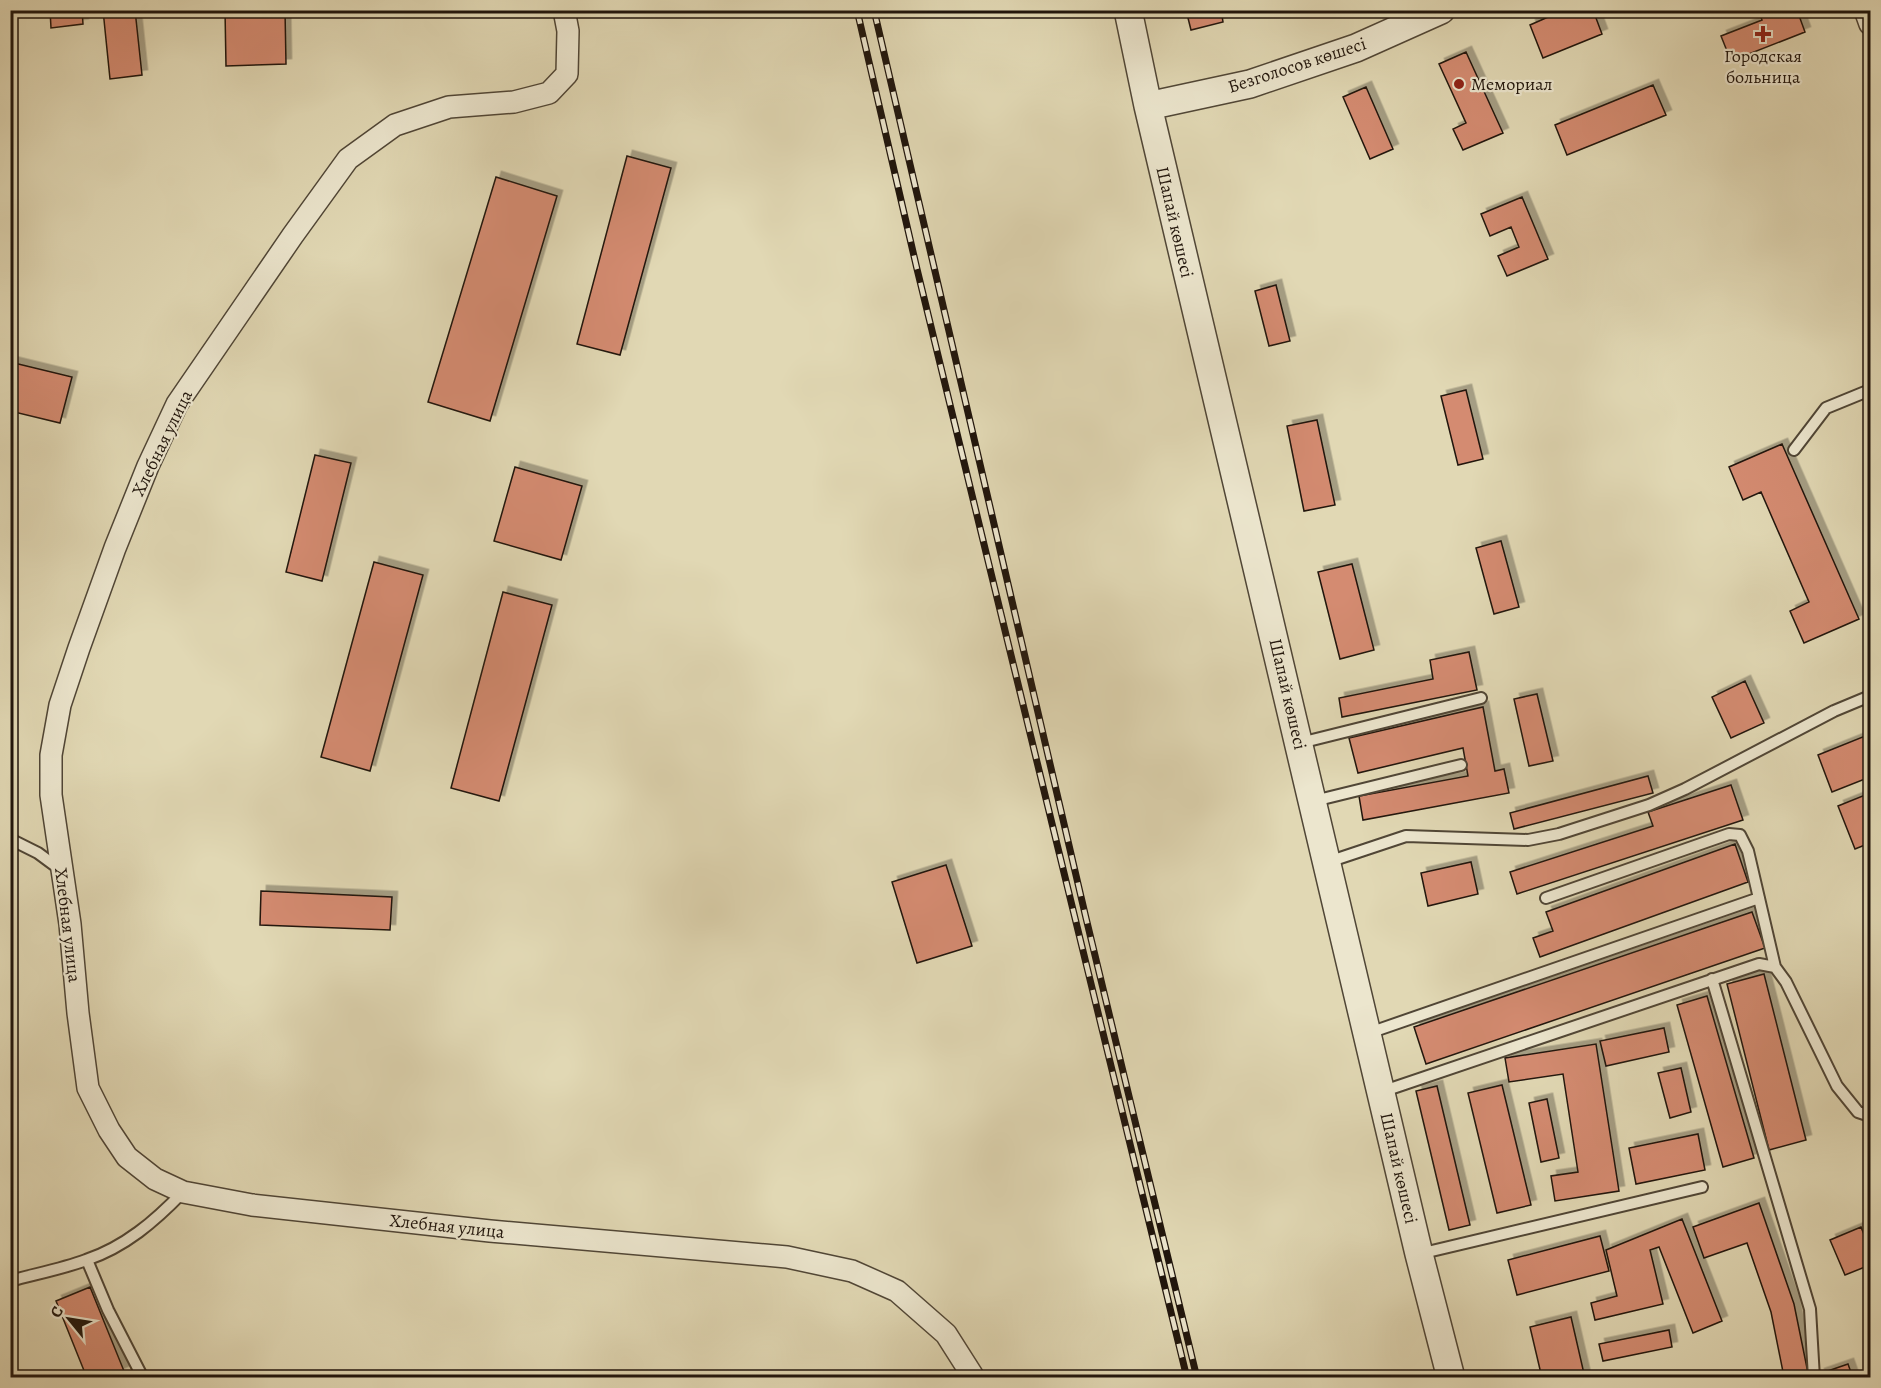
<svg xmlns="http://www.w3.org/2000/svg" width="1881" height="1388" font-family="Alegreya,serif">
	<defs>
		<filter id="shadow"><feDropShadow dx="5.5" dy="-5.5" stdDeviation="0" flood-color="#0004"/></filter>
	</defs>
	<rect width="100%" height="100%" fill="#e1d8b4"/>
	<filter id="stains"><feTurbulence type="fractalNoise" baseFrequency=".00333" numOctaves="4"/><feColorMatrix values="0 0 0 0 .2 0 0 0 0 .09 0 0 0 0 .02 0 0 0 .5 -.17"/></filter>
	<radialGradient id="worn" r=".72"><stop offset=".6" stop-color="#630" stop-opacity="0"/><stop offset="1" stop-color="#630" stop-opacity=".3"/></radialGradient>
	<!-- building -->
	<path fill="#d48b71" stroke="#20150c" stroke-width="1.5" filter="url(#shadow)" d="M 50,10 L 82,10 L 83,24 L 51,28 Z
		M 103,10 L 135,10 L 142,75 L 110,79 Z
		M 225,10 L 285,10 L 286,64 L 226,66 Z
		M 1186,10 L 1221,10 L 1223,22 L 1191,30 Z
		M 1564,10 L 1593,10 L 1602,34 L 1543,58 L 1530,25 Z
		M 1758,10 L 1797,10 L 1805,32 L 1731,61 L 1721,36 L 1762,20 Z
		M 1466,52 L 1503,133 L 1463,150 L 1453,129 L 1466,123 L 1439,64 Z
		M 1653,85 L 1666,115 L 1567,155 L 1555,125 Z
		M 1366,87 L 1393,149 L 1370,159 L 1343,97 Z
		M 627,156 L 671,168 L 620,355 L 577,344 Z
		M 496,177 L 557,196 L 490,421 L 428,402 Z
		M 1522,197 L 1548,259 L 1507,276 L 1498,256 L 1519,247 L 1511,227 L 1490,236 L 1481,214 Z
		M 1276,285 L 1290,341 L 1269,346 L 1255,291 Z
		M 10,362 L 72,377 L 60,423 L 10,411 Z
		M 1466,390 L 1483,459 L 1458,465 L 1441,396 Z
		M 1317,420 L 1335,505 L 1304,511 L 1287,426 Z
		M 1782,444 L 1859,619 L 1804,643 L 1790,611 L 1809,602 L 1761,492 L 1743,500 L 1729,467 Z
		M 315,455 L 351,463 L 322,581 L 286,572 Z
		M 515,467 L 582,486 L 561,560 L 494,541 Z
		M 1501,541 L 1519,607 L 1494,614 L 1476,548 Z
		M 374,562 L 423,575 L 370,771 L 321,757 Z
		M 1352,564 L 1374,650 L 1340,659 L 1318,572 Z
		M 503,592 L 552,605 L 499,801 L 451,788 Z
		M 1469,652 L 1477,690 L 1342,717 L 1339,698 L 1433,679 L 1430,660 Z
		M 1745,681 L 1764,723 L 1731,738 L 1712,697 Z
		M 1537,694 L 1553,761 L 1529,766 L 1514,699 Z
		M 1483,707 L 1495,771 L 1504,769 L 1509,793 L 1363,820 L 1359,796 L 1468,776 L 1463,748 L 1358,773 L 1349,738 Z
		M 1870,734 L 1870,777 L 1832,792 L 1818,755 Z
		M 1648,776 L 1653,793 L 1514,829 L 1510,813 Z
		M 1731,785 L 1743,820 L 1517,894 L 1510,872 L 1653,826 L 1648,812 Z
		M 1870,793 L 1870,843 L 1855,849 L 1838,806 Z
		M 1735,844 L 1748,882 L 1540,957 L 1533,938 L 1553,931 L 1546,912 Z
		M 1471,862 L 1478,894 L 1428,906 L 1421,873 Z
		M 946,865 L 972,946 L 917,963 L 892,882 Z
		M 261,891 L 392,897 L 390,930 L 260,925 Z
		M 1752,912 L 1765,948 L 1426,1064 L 1414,1027 Z
		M 1764,974 L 1806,1140 L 1769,1150 L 1727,984 Z
		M 1707,996 L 1754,1158 L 1723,1167 L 1677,1005 Z
		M 1664,1028 L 1669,1052 L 1606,1066 L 1600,1041 Z
		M 1596,1044 L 1619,1191 L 1555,1201 L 1551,1176 L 1578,1172 L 1563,1074 L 1509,1082 L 1505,1058 Z
		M 1681,1068 L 1691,1112 L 1670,1118 L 1658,1073 Z
		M 1502,1085 L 1531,1205 L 1497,1213 L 1468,1093 Z
		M 1437,1086 L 1470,1225 L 1449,1230 L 1416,1091 Z
		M 1547,1099 L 1559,1158 L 1541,1162 L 1529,1103 Z
		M 1698,1134 L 1705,1170 L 1636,1184 L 1629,1148 Z
		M 1759,1203 L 1794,1304 L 1808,1373 L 1784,1377 L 1771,1312 L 1747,1243 L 1704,1258 L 1693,1227 Z
		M 1682,1219 L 1722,1321 L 1693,1333 L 1659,1247 L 1650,1250 L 1663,1304 L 1595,1320 L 1591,1303 L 1617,1296 L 1606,1250 Z
		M 1861,1227 L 1865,1237 L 1870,1235 L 1870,1265 L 1845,1275 L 1830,1240 Z
		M 1600,1236 L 1609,1271 L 1517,1295 L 1508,1260 Z
		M 90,1287 L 124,1371 L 108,1378 L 87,1378 L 56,1301 Z
		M 1571,1317 L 1585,1378 L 1542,1378 L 1530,1327 Z
		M 1669,1330 L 1672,1347 L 1603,1361 L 1599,1344 Z
		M 1848,1364 L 1853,1378 L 1820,1378 L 1819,1374 Z"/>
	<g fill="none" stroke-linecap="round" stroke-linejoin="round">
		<!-- service casing -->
		<g stroke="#504636" stroke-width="14">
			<path id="service" d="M 1794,450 L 1826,408 L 1870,390
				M 1300,743 L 1481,698
				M 1314,801 L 1461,765
				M 10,839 L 38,853 L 61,870
				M 1328,862 L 1406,836 L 1528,840 L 1559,834 L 1649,805 L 1685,789 L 1834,711 L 1870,696
				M 1546,898 L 1729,834 L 1740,835 L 1748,851 L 1775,967
				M 1712,979 L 1810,1309 L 1814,1378
				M 1369,1033 L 1759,898
				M 1381,1092 L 1759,964 L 1775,967 L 1786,982 L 1837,1086 L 1858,1112 L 1870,1116
				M 1419,1254 L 1702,1187
				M 87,1260 L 108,1310 L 143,1378
				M 10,1281 C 35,1274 62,1269 86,1260 C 125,1247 155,1221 183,1192"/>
		</g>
		<!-- minor casing -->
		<g stroke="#504636" stroke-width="24">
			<path id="minor" d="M 564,10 L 568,31 L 567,74 L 549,93 L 514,102 L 449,107 L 395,125 L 348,159 L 293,235 L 177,404 L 148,466 L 115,548 L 79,648 L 60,705 L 51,755 L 51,795 L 70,924 L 78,1013 L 88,1088 L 109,1130 L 127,1157 L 155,1179 L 183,1192 L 252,1205 L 490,1231 L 787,1257 L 852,1271 L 897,1291 L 946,1334 L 974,1378
				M 1865,10 L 1870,24"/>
		</g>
		<!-- tertiary casing -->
		<g stroke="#504636" stroke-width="30">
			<path id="tertiary" d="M 1128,10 L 1148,106 L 1419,1254 L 1451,1378
				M 1148,106 L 1250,84 L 1356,48 L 1441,10"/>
		</g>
		<!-- service -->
		<use href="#service" stroke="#ece6ce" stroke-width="10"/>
		<!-- minor -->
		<use href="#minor" stroke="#ece6ce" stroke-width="21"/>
		<!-- tertiary -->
		<use href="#tertiary" stroke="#ece6ce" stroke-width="27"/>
		<!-- rail casing -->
		<g stroke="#20150c" stroke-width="7">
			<path id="rail" d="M 857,10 L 917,269 L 1187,1378
				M 874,10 L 1086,918 L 1197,1378"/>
		</g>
		<!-- rail -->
		<use href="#rail" stroke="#ece6ce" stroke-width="4.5" stroke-dasharray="14" stroke-linecap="butt"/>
	</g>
	<!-- markers -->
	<g fill="#8f2418" stroke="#ece6ce" stroke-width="2">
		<path d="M1760 25h6v6h6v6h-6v6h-6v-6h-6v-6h6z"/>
		<circle cx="1459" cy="84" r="6"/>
	</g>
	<g text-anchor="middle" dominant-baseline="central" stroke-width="4.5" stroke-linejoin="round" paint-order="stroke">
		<!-- poi labels -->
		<g font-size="18" fill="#20150c" stroke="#ece6ce">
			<text x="1763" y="56">Городская<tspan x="1763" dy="21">больница</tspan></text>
			<text x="1471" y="84" text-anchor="start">Мемориал</text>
		</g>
		<!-- street labels -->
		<g font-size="18" fill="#20150c" stroke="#ece6ce">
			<text transform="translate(1297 65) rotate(-18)">Безголосов көшесі</text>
			<text transform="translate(1175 222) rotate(77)">Шапай көшесі</text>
			<text transform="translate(162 443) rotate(-64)">Хлебная улица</text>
			<text transform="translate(1288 694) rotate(77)">Шапай көшесі</text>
			<text transform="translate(68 925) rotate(83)">Хлебная улица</text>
			<text transform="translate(1399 1168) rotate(77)">Шапай көшесі</text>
			<text transform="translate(447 1226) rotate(6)">Хлебная улица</text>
		</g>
	</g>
	<!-- margin -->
	<rect width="1881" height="1388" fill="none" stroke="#e1d8b4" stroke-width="36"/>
	<rect x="12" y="12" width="1857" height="1364" fill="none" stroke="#20150c" stroke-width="3"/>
	<rect x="18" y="18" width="1845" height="1352" fill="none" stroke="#20150c" stroke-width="1.5"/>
	<!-- north arrow -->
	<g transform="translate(69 1319) rotate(300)" stroke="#ece6ce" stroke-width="4.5" paint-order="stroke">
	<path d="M0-4.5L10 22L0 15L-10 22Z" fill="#20150c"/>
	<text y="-9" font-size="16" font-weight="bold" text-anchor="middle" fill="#20150c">С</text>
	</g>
	<rect width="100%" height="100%" filter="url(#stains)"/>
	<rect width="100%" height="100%" fill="url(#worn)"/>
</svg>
